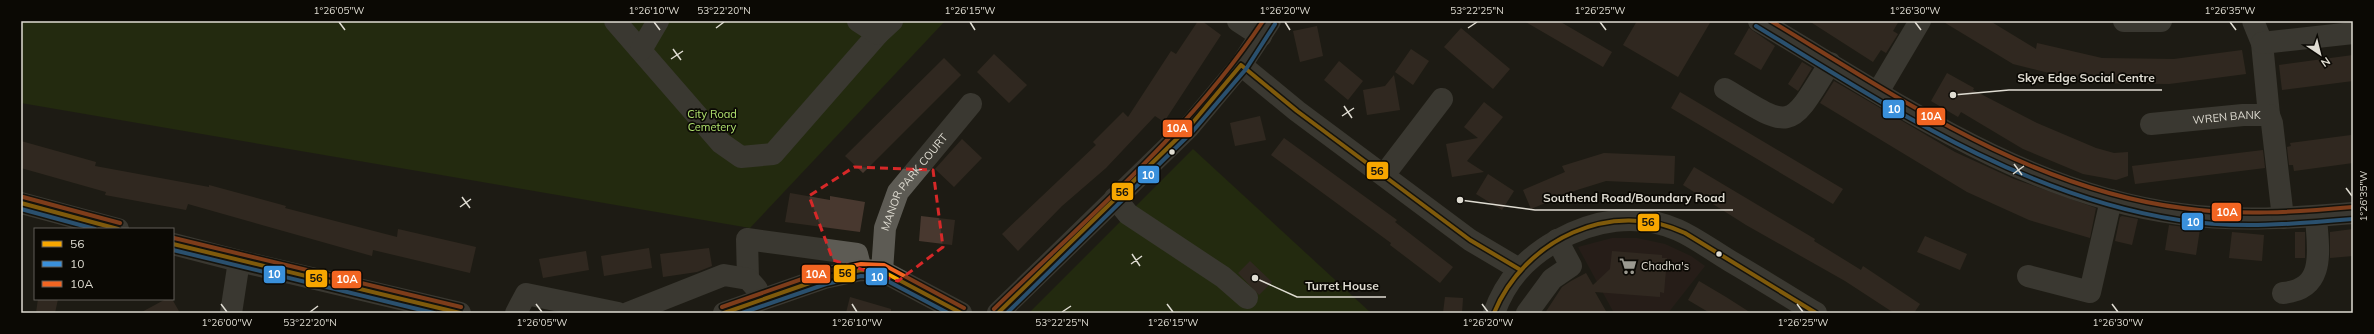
<svg xmlns="http://www.w3.org/2000/svg" width="2374" height="334" font-family="Mulish,sans-serif">
	<rect width="100%" height="100%" fill="#1e1c14"/>
	<!-- commercial -->
	<path fill="#31201e" d="M 1612,238 L 1637,238 L 1665,244 L 1691,256 L 1705,266 L 1668,313 L 1614,313 L 1578,247 Z"/>
	<!-- green -->
	<path fill="#2a3c09" d="M 21,21 L 945,21 L 750,228 L 21,103 Z
		M 1193,149 L 1371,313 L 1029,313 Z"/>
	<!-- building -->
	<path fill="#48382f" d="M 1198,21 L 1202,21 L 1221,35 L 1164,122 L 1155,116 L 1106,168 L 1062,206 L 1018,251 L 1002,234 L 1096,145 L 1093,142 L 1123,112 L 1128,117 L 1171,51 L 1176,54 Z
		M 1524,21 L 1559,21 L 1612,52 L 1603,67 Z
		M 1637,21 L 1711,21 L 1678,77 L 1623,45 Z
		M 1809,21 L 1899,21 L 1893,31 L 1898,34 L 1886,53 L 1881,50 L 1873,62 Z
		M 1942,21 L 1990,21 L 2036,49 L 2037,43 L 2102,58 L 2174,59 L 2242,50 L 2246,74 L 2169,84 L 2090,83 L 2013,64 Z
		M 1317,26 L 1323,56 L 1300,62 L 1293,31 Z
		M 1461,28 L 1510,69 L 1493,89 L 1444,47 Z
		M 1749,28 L 1775,46 L 1761,70 L 1734,54 Z
		M 1411,49 L 1429,61 L 1413,85 L 1395,72 Z
		M 994,54 L 1027,85 L 1009,103 L 977,72 Z
		M 2353,55 L 2353,81 L 2282,90 L 2279,65 Z
		M 944,58 L 961,75 L 863,173 L 845,156 Z
		M 1339,61 L 1363,81 L 1348,100 L 1324,80 Z
		M 1802,62 L 1812,68 L 1798,91 L 1788,84 Z
		M 1947,73 L 1974,88 L 1973,90 L 2037,123 L 2096,148 L 2114,153 L 2128,152 L 2128,176 L 2116,180 L 2083,174 L 2023,149 L 1961,112 L 1958,117 L 1931,101 Z
		M 1394,75 L 1400,110 L 1367,115 L 1363,90 L 1385,86 Z
		M 1834,81 L 1955,152 L 2014,179 L 2096,208 L 2090,238 L 2029,220 L 1967,192 L 1820,103 Z
		M 1680,92 L 1843,189 L 1833,204 L 1671,108 Z
		M 1484,102 L 1503,117 L 1467,161 L 1484,172 L 1452,177 L 1446,144 L 1478,138 L 1464,127 Z
		M 1260,116 L 1266,140 L 1235,146 L 1230,123 Z
		M 2351,135 L 2353,163 L 2294,171 L 2293,165 L 2289,165 L 2287,147 L 2291,146 L 2290,143 Z
		M 1284,138 L 1397,220 L 1395,222 L 1453,267 L 1440,283 L 1390,245 L 1391,243 L 1271,155 Z
		M 962,139 L 982,158 L 954,187 L 935,169 Z
		M 21,141 L 96,162 L 95,166 L 209,187 L 209,185 L 286,206 L 285,208 L 397,237 L 398,229 L 476,247 L 470,273 L 373,250 L 372,256 L 188,204 L 186,210 L 105,195 L 106,192 L 21,168 Z
		M 2263,150 L 2265,168 L 2135,184 L 2132,166 Z
		M 1604,153 L 1675,156 L 1674,184 L 1606,181 L 1577,190 L 1531,209 L 1523,190 L 1565,172 L 1562,166 Z
		M 1694,167 L 1815,239 L 1814,241 L 1861,270 L 1863,266 L 1920,304 L 1914,313 L 1894,313 L 1845,281 L 1746,225 L 1683,185 Z
		M 1488,174 L 1514,191 L 1502,210 L 1476,194 Z
		M 790,193 L 830,200 L 830,196 L 865,202 L 860,232 L 785,222 Z
		M 921,216 L 955,220 L 952,245 L 919,241 Z
		M 2122,216 L 2138,219 L 2132,245 L 2115,241 L 2120,217 Z
		M 2169,225 L 2200,229 L 2196,255 L 2165,250 Z
		M 2353,229 L 2353,256 L 2330,258 L 2330,232 Z
		M 2232,232 L 2264,235 L 2262,261 L 2229,258 Z
		M 2295,232 L 2305,232 L 2305,258 L 2295,258 Z
		M 1925,236 L 1967,254 L 1960,270 L 1917,252 Z
		M 649,248 L 652,268 L 604,276 L 601,256 Z
		M 709,248 L 712,266 L 697,272 L 663,277 L 660,254 Z
		M 586,251 L 589,270 L 543,278 L 539,259 Z
		M 1612,251 L 1662,255 L 1662,258 L 1667,258 L 1664,293 L 1660,292 L 1660,297 L 1595,292 L 1607,313 L 1545,313 L 1562,287 L 1571,281 L 1586,273 L 1593,285 L 1610,269 Z
		M 1250,261 L 1272,282 L 1259,295 L 1238,273 Z
		M 1699,281 L 1726,297 L 1751,313 L 1710,313 L 1688,300 Z
		M 850,297 L 891,309 L 891,313 L 846,313 Z
		M 1445,297 L 1463,298 L 1462,313 L 1443,313 Z
		M 38,299 L 58,299 L 55,313 L 36,313 Z
		M 166,299 L 172,299 L 180,313 L 140,313 Z"/>
	<g fill="none" stroke-linecap="round" stroke-linejoin="round">
		<!-- minor -->
		<g stroke="#5d5b54" stroke-width="22">
			<path d="M 615,21 L 721,143 L 741,157 L 773,154 L 878,34"/>
			<path d="M 858,21 L 878,34 L 892,21"/>
			<path d="M 1238,21 L 1261,36"/>
			<path d="M 1759,21 C 1891,99 2024,194 2180,214 C 2237,222 2295,218 2353,213"/>
			<path d="M 2124,21 L 2161,21"/>
			<path d="M 2253,21 L 2262,43 L 2269,115"/>
			<path d="M 2262,43 L 2353,33"/>
			<path d="M 641,50 L 658,21"/>
			<path d="M 1241,65 L 1297,111 L 1470,240 L 1519,269"/>
			<path d="M 1725,89 C 1793,131 1789,130 1830,63"/>
			<path d="M 1878,92 L 1920,21"/>
			<path id="s1" d="M 2151,124 L 2243,115 L 2269,115 L 2272,123 L 2283,218"/>
			<path d="M 1384,175 L 1442,99"/>
			<path d="M 1115,198 L 1128,214 L 1223,277 L 1247,298"/>
			<path d="M 21,203 L 118,229"/>
			<path d="M 173,244 L 239,261 L 460,313"/>
			<path id="s2" d="M 882,271 L 885,228 L 898,192 L 971,104"/>
			<path d="M 2028,276 L 2090,292 L 2111,200"/>
			<path d="M 748,279 L 747,239 L 857,254 L 861,270"/>
			<path d="M 2283,293 C 2327,289 2318,249 2316,217"/>
			<path d="M 231,313 L 239,261"/>
			<path d="M 516,313 L 526,294 L 618,313"/>
			<path d="M 628,313 L 724,275 L 748,279 L 757,289"/>
			<path d="M 724,313 L 824,278 L 861,270 L 882,271 L 961,313"/>
			<path d="M 998,313 L 1189,127 L 1241,65 L 1270,21"/>
			<path d="M 1494,313 C 1506,280 1526,258 1556,241 C 1593,220 1637,212 1678,230 C 1696,238 1713,251 1730,261 C 1759,278 1788,296 1816,313"/>
			<path d="M 1527,313 L 1552,279 L 1571,266 L 1557,240"/>
		</g>
		<!-- bus-1 casing -->
		<g stroke="#0b0904" stroke-width="7">
			<path id="bus-1" d="M 1241,65 L 1297,111 L 1470,240 L 1519,269
				M 21,203 L 118,229
				M 173,244 L 460,313
				M 724,313 L 824,278 L 861,270 L 882,271 L 961,313
				M 998,313 L 1189,127 L 1241,65
				M 1494,313 C 1524,240 1611,198 1685,233 L 1816,313"/>
		</g>
		<!-- bus-2 casing -->
		<g stroke="#0b0904" stroke-width="7">
			<path id="bus-2" d="M 1756,26 C 1889,107 2022,196 2179,220 C 2236,229 2295,224 2353,219
				M 21,209 L 95,229
				M 173,250 L 434,313
				M 742,313 L 826,284 L 861,276 L 880,277 L 948,313
				M 1007,313 L 1193,131 L 1246,69 L 1275,24"/>
		</g>
		<!-- bus-3 casing -->
		<g stroke="#0b0904" stroke-width="7">
			<path id="bus-3" d="M 1771,21 C 1899,98 2030,189 2183,208 C 2239,216 2296,212 2353,207
				M 23,197 L 120,223
				M 174,238 L 461,307
				M 722,307 L 822,272 L 861,264 L 884,265 L 964,308
				M 994,309 C 1088,217 1190,131 1263,21"/>
		</g>
		<!-- bus-1 -->
		<use href="#bus-1" stroke="#f7a600" stroke-width="4"/>
		<!-- bus-2 -->
		<use href="#bus-2" stroke="#3a90db" stroke-width="4"/>
		<!-- bus-3 -->
		<use href="#bus-3" stroke="#f26522" stroke-width="4"/>
	</g>
	<!-- marked area -->
	<path d="M0 0H2374V334H0ZM 854,167 L 933,170 L 943,247 L 898,281 L 833,260 L 809,196 Z" fill="#1e1c14" fill-opacity=".55" fill-rule="evenodd"/>
	<path fill="none" stroke="#d62828" stroke-width="3" stroke-dasharray="8 5" stroke-linejoin="round" d="M 854,167 L 933,170 L 943,247 L 898,281 L 833,260 L 809,196 Z"/>
	<!-- ticks -->
	<path fill="none" stroke="#dfdcd2" stroke-width="1.5" d="M 339,22 L 345,30M 654,22 L 660,30M 970,22 L 975,30M 1285,22 L 1290,30M 1600,22 L 1606,30M 1915,22 L 1921,30M 2230,22 L 2236,30M 716,28 L 724,22M 1468,28 L 1477,22M 673,49 L 681,60M 671,59 L 683,51M 1344,106 L 1352,118M 1342,116 L 1354,108M 2014,164 L 2022,175M 2013,174 L 2024,166M 2346,188 L 2352,196M 462,197 L 470,208M 460,207 L 471,199M 1132,254 L 1140,266M 1131,264 L 1142,256M 221,304 L 227,312M 536,304 L 542,312M 852,304 L 857,312M 1167,304 L 1173,312M 1482,304 L 1488,312M 1797,304 L 1803,312M 2112,304 L 2118,312M 310,312 L 318,306M 1062,312 L 1071,306"/>
	<!-- icons -->
	<defs>
		<g id="supermarket-bare" transform="scale(1.38)"><path d="M-6-5.5h2.5l.6 2H6L4.5 2H-2.5L-4.4-4H-6ZM-1.5 3.2a1.3 1.3 0 1 0 .1 0ZM3 3.2a1.3 1.3 0 1 0 .1 0Z" fill="#9b9990" stroke="#0b0904" stroke-width="2.5" paint-order="stroke"/></g>
	</defs>
	<g fill-rule="evenodd">
		<use href="#supermarket-bare" x="1628" y="266"/>
	</g>
	<!-- markers -->
	<g fill="#dfdcd2" stroke="#0b0904" stroke-width="1.5">
		<circle cx="1172" cy="152" r="3.5"/>
		<circle cx="1719" cy="254" r="3.5"/>
	</g>
	<g text-anchor="middle" dominant-baseline="central" stroke-width="3.5" stroke-linejoin="round" paint-order="stroke">
		<!-- park labels -->
		<g font-size="11" fill="#b1e36f" stroke="#0b0904">
			<text x="712" y="114">City Road<tspan x="712" dy="13">Cemetery</tspan></text>
		</g>
		<!-- street labels -->
		<g font-size="11" fill="#dfdcd2" stroke="#0b0904">
			<text stroke="none"><textPath href="#s1" startOffset="76">WREN BANK</textPath></text>
			<text stroke="none"><textPath href="#s2" startOffset="98">MANOR PARK COURT</textPath></text>
		</g>
		<!-- poi labels -->
		<g font-size="11" fill="#dfdcd2" stroke="#0b0904" text-anchor="start">
			<text x="1641" y="266">Chadha's</text>
		</g>
	</g>
	<!-- callouts -->
	<path fill="none" stroke="#dfdcd2" stroke-width="1.5" d="M1953 95L2009 90H2162M1460 200L1535 210H1733M1255 278L1297 297H1386"/>
	<g fill="#dfdcd2" stroke="#0b0904" stroke-width="1.5">
		<circle cx="1953" cy="95" r="4"/>
		<circle cx="1460" cy="200" r="4"/>
		<circle cx="1255" cy="278" r="4"/>
	</g>
	<g font-size="12" text-anchor="middle" font-weight="bold" fill="#dfdcd2" stroke="#0b0904" stroke-width="3.5" stroke-linejoin="round" paint-order="stroke">
		<text x="2086" y="82">Skye Edge Social Centre</text>
		<text x="1634" y="202">Southend Road/Boundary Road</text>
		<text x="1342" y="290">Turret House</text>
	</g>
	<g stroke="#0b0904" stroke-width="1.5">
		<rect x="1882" y="99" width="23" height="20" rx="4" fill="#3a90db"/>
		<rect x="1916" y="107" width="30" height="19" rx="4" fill="#f26522"/>
		<rect x="1162" y="119" width="31" height="19" rx="4" fill="#f26522"/>
		<rect x="1366" y="161" width="23" height="19" rx="4" fill="#f7a600"/>
		<rect x="1137" y="165" width="23" height="19" rx="4" fill="#3a90db"/>
		<rect x="1111" y="182" width="23" height="19" rx="4" fill="#f7a600"/>
		<rect x="2211" y="202" width="31" height="20" rx="4" fill="#f26522"/>
		<rect x="2181" y="212" width="23" height="19" rx="4" fill="#3a90db"/>
		<rect x="1637" y="213" width="23" height="19" rx="4" fill="#f7a600"/>
		<rect x="833" y="264" width="23" height="19" rx="4" fill="#f7a600"/>
		<rect x="801" y="264" width="30" height="20" rx="4" fill="#f26522"/>
		<rect x="263" y="265" width="23" height="19" rx="4" fill="#3a90db"/>
		<rect x="865" y="267" width="23" height="19" rx="4" fill="#3a90db"/>
		<rect x="305" y="269" width="23" height="19" rx="4" fill="#f7a600"/>
		<rect x="331" y="270" width="31" height="19" rx="4" fill="#f26522"/>
	</g>
	<g font-size="11" text-anchor="middle" font-weight="bold" fill="#fff">
		<text x="1894" y="113">10</text>
		<text x="1931" y="120">10A</text>
		<text x="1177" y="132">10A</text>
		<text x="1148" y="179">10</text>
		<text x="2227" y="216">10A</text>
		<text x="2193" y="226">10</text>
		<text x="816" y="278">10A</text>
		<text x="274" y="278">10</text>
		<text x="877" y="281">10</text>
		<text x="347" y="283">10A</text>
	</g>
	<g font-size="11" text-anchor="middle" font-weight="bold" fill="#111">
		<text x="1377" y="175">56</text>
		<text x="1122" y="196">56</text>
		<text x="1648" y="226">56</text>
		<text x="845" y="277">56</text>
		<text x="316" y="282">56</text>
	</g>
	<!-- border -->
	<rect width="2374" height="334" fill="none" stroke="#0b0904" stroke-width="44"/>
	<!-- legend -->
	<rect x="34" y="228" width="140" height="72" fill="#0b0904" stroke="#605d56"/>
	<rect x="42" y="241" width="20" height="6" fill="#f7a600" stroke="#605d56"/>
	<text x="70" y="248" font-size="12" fill="#dfdcd2">56</text>
	<rect x="42" y="261" width="20" height="6" fill="#3a90db" stroke="#605d56"/>
	<text x="70" y="268" font-size="12" fill="#dfdcd2">10</text>
	<rect x="42" y="281" width="20" height="6" fill="#f26522" stroke="#605d56"/>
	<text x="70" y="288" font-size="12" fill="#dfdcd2">10A</text>
	<!-- north arrow -->
	<g transform="translate(2320 54) rotate(145)" stroke="#0b0904" stroke-width="3" paint-order="stroke">
	<path d="M0-3L7 15L0 10L-7 15Z" fill="#dfdcd2"/>
	<text y="-6" font-size="11" font-weight="bold" text-anchor="middle" fill="#dfdcd2">N</text>
	</g>
	<rect x="22" y="22" width="2330" height="290" fill="none" stroke="#dfdcd2" stroke-width="1.5"/>
	<g font-size="10" text-anchor="middle" fill="#dfdcd2">
		<text x="339" y="14">1°26'05"W</text>
		<text x="654" y="14">1°26'10"W</text>
		<text x="724" y="14">53°22'20"N</text>
		<text x="970" y="14">1°26'15"W</text>
		<text x="1285" y="14">1°26'20"W</text>
		<text x="1477" y="14">53°22'25"N</text>
		<text x="1600" y="14">1°26'25"W</text>
		<text x="1915" y="14">1°26'30"W</text>
		<text x="2230" y="14">1°26'35"W</text>
		<text transform="translate(2363 196) rotate(-90)" y="4">1°26'35"W</text>
		<text x="227" y="326">1°26'00"W</text>
		<text x="310" y="326">53°22'20"N</text>
		<text x="542" y="326">1°26'05"W</text>
		<text x="857" y="326">1°26'10"W</text>
		<text x="1062" y="326">53°22'25"N</text>
		<text x="1173" y="326">1°26'15"W</text>
		<text x="1488" y="326">1°26'20"W</text>
		<text x="1803" y="326">1°26'25"W</text>
		<text x="2118" y="326">1°26'30"W</text>
	</g>
</svg>
